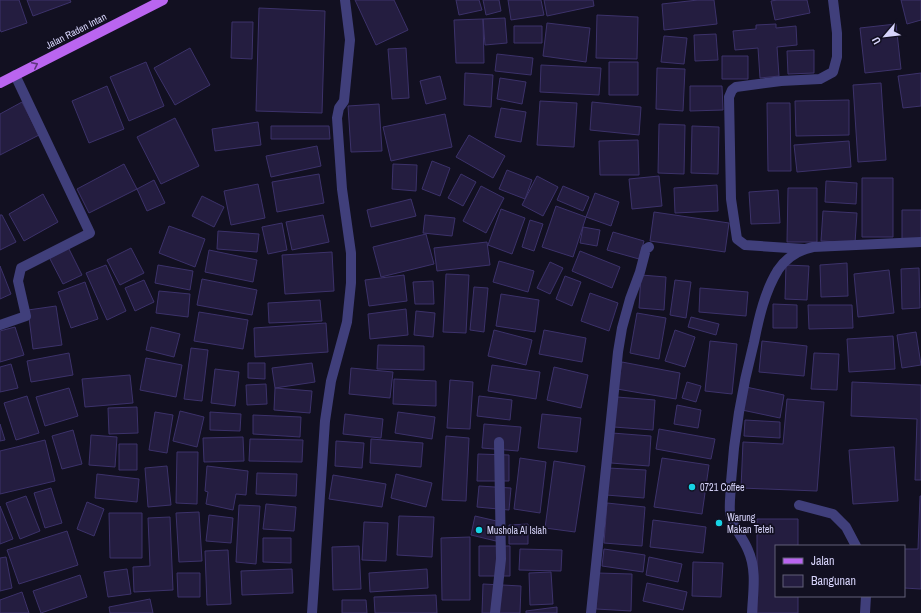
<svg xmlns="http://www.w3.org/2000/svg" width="921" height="613" font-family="'Archivo Narrow',sans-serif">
	<rect width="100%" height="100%" fill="#121021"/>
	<!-- building -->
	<path fill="#241d40" stroke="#3c326a" d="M 0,0 L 19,0 L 27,23 L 1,32 L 0,29 Z
		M 27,0 L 70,0 L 71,2 L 33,16 Z
		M 355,0 L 394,0 L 408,30 L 376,45 Z
		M 456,0 L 479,0 L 482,10 L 459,15 Z
		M 483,0 L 499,0 L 501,11 L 486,15 Z
		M 508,0 L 541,0 L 544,15 L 511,20 Z
		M 544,0 L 593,0 L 594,6 L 547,16 Z
		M 698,0 L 714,0 L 717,24 L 664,30 L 662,4 Z
		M 777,0 L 807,0 L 810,13 L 775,20 L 771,1 Z
		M 901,0 L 921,0 L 921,20 L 907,24 Z
		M 259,8 L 325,11 L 322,113 L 256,111 Z
		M 597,15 L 638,17 L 637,59 L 596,58 Z
		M 505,18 L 507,43 L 485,45 L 483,19 Z
		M 483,19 L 484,63 L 456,63 L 454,20 Z
		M 232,22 L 253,22 L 252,59 L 231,58 Z
		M 547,23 L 590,28 L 586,62 L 543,56 Z
		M 776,24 L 776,28 L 796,26 L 797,45 L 777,47 L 779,76 L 760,78 L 758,48 L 735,50 L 733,31 L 756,29 L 756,25 Z
		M 896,24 L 901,69 L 865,73 L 860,28 Z
		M 514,26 L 542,26 L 542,43 L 514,43 Z
		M 716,34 L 718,60 L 695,61 L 694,35 Z
		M 664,36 L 687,38 L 684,64 L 661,62 Z
		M 190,48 L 210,85 L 175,105 L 154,68 Z
		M 406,48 L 409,98 L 392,99 L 388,49 Z
		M 814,50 L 814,73 L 788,74 L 787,51 Z
		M 497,54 L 533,58 L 531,75 L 495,71 Z
		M 722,56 L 748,56 L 748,79 L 722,79 Z
		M 146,62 L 164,106 L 129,121 L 110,77 Z
		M 609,62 L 638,62 L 638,95 L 609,95 Z
		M 541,65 L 601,68 L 599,95 L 540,92 Z
		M 657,68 L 685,69 L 683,111 L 656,109 Z
		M 465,73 L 493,75 L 491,107 L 464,105 Z
		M 921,73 L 921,106 L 903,108 L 898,76 Z
		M 440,76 L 446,99 L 426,104 L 420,81 Z
		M 500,78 L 526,82 L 522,104 L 497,99 Z
		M 881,83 L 886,160 L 858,162 L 853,85 Z
		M 107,86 L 124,129 L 89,143 L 72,101 Z
		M 690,86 L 722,86 L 723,110 L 690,111 Z
		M 849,100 L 849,135 L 796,136 L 795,101 Z
		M 540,101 L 577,103 L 574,147 L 537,145 Z
		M 22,102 L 39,135 L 0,155 L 0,114 Z
		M 592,102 L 641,107 L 639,135 L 590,130 Z
		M 767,103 L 790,103 L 791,171 L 768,171 Z
		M 379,104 L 382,151 L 351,152 L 348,106 Z
		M 501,108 L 526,112 L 521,142 L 495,137 Z
		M 445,114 L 452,147 L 391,161 L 383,127 Z
		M 175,118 L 199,166 L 161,184 L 137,137 Z
		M 258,122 L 261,145 L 215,151 L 212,129 Z
		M 659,124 L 685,125 L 684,174 L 658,173 Z
		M 271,126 L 329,126 L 330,139 L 271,139 Z
		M 692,126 L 719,127 L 718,174 L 691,173 Z
		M 469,135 L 505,156 L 493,178 L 456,157 Z
		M 638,140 L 639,175 L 600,175 L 599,141 Z
		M 849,141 L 851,167 L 797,172 L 794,145 Z
		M 317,146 L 321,166 L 271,177 L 266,156 Z
		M 432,161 L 450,168 L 440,196 L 422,189 Z
		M 124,164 L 137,189 L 89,213 L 77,189 Z
		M 393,164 L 417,165 L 416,191 L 392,189 Z
		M 507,170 L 532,180 L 525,199 L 499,189 Z
		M 319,174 L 324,203 L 277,212 L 272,182 Z
		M 461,174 L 476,182 L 463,206 L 448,198 Z
		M 537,176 L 558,187 L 543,216 L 522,205 Z
		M 659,176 L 662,206 L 632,209 L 629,179 Z
		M 862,178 L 893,178 L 893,237 L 862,237 Z
		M 154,180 L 165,203 L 147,211 L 137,189 Z
		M 826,181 L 857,183 L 856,204 L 825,202 Z
		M 258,184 L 265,218 L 231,225 L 224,191 Z
		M 717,185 L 718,211 L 675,213 L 674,188 Z
		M 481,186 L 504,198 L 486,233 L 463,221 Z
		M 563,186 L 589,197 L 583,211 L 557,200 Z
		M 788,188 L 817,188 L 817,242 L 787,242 Z
		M 778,190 L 780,223 L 751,224 L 749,192 Z
		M 595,193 L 619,202 L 611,226 L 586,217 Z
		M 43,194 L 58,222 L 24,241 L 9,214 Z
		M 202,196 L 224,207 L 214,227 L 192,216 Z
		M 411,199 L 416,216 L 371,227 L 367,210 Z
		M 556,206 L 586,217 L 573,257 L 542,247 Z
		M 501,209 L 525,218 L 512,254 L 488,245 Z
		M 902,210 L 921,210 L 921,241 L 902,241 Z
		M 823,211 L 857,213 L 855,243 L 821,241 Z
		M 654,212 L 729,223 L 725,252 L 650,241 Z
		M 0,215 L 2,215 L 16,242 L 0,250 Z
		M 323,215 L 329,242 L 292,250 L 286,222 Z
		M 425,215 L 455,218 L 452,236 L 423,233 Z
		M 530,220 L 543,224 L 534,251 L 522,247 Z
		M 282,223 L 287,250 L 268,254 L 262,227 Z
		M 169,226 L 205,239 L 195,267 L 159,253 Z
		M 583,227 L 600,230 L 597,246 L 580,243 Z
		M 218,231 L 259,234 L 257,252 L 217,249 Z
		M 613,232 L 644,241 L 639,259 L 607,250 Z
		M 426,234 L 434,264 L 381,277 L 373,247 Z
		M 487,242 L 490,265 L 437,271 L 434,248 Z
		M 68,247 L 82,275 L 63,284 L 49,257 Z
		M 131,248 L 144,273 L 120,285 L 107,260 Z
		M 209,250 L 257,260 L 253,282 L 205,272 Z
		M 580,251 L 620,267 L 612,288 L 572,271 Z
		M 332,252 L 334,291 L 285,294 L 282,255 Z
		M 499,261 L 534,271 L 528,292 L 493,282 Z
		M 550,262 L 563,268 L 550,294 L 537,288 Z
		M 847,263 L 848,296 L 821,297 L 820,265 Z
		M 106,265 L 126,311 L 107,320 L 86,273 Z
		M 158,265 L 193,271 L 190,290 L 155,283 Z
		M 786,265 L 809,266 L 807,300 L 785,299 Z
		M 0,266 L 11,294 L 0,299 Z
		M 919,268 L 920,308 L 902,309 L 901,269 Z
		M 889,270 L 894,313 L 858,317 L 854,274 Z
		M 446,274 L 469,275 L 466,333 L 443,332 Z
		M 404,275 L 407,301 L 369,306 L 365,280 Z
		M 641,275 L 666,277 L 664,310 L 639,308 Z
		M 565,276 L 581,282 L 572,306 L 556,299 Z
		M 202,279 L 257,290 L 252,315 L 197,305 Z
		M 144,280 L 154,302 L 135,311 L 125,288 Z
		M 675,280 L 691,282 L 686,318 L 670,315 Z
		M 433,281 L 434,304 L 415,304 L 413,282 Z
		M 85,282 L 98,319 L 71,328 L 58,292 Z
		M 474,287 L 488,288 L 484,332 L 470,330 Z
		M 700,288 L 748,292 L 746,316 L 699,312 Z
		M 159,291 L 190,294 L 188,317 L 156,313 Z
		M 590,293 L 618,303 L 609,331 L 581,321 Z
		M 501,294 L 539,300 L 535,332 L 496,326 Z
		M 320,300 L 322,321 L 269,323 L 268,303 Z
		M 773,304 L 797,305 L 797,328 L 773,328 Z
		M 808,305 L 852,305 L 853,328 L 809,329 Z
		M 56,306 L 62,345 L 33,349 L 28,310 Z
		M 406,309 L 408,335 L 370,339 L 368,314 Z
		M 416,311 L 435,313 L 433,337 L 414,335 Z
		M 199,312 L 248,320 L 243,349 L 194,341 Z
		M 637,313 L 666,318 L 659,359 L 630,353 Z
		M 691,317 L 719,324 L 716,335 L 688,327 Z
		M 326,323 L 328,352 L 255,357 L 254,328 Z
		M 15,327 L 24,355 L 0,362 L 0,331 Z
		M 151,327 L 180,334 L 174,357 L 146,350 Z
		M 494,330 L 532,340 L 526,365 L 488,356 Z
		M 544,330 L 586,338 L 582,362 L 539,354 Z
		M 675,330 L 695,337 L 685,367 L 665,361 Z
		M 916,332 L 921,365 L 902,368 L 897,335 Z
		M 893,336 L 895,369 L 849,372 L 847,339 Z
		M 710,341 L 737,344 L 732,394 L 705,391 Z
		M 762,341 L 807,346 L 804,376 L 759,372 Z
		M 378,345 L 424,346 L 424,370 L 377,369 Z
		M 191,348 L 208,350 L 202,401 L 184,399 Z
		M 69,353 L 73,375 L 31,382 L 27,361 Z
		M 814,353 L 839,354 L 837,390 L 811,389 Z
		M 146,358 L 182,365 L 176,397 L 140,390 Z
		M 622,362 L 680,373 L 676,399 L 617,389 Z
		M 248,363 L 265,363 L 265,379 L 248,378 Z
		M 312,363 L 315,382 L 275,388 L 272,368 Z
		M 11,364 L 18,388 L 0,392 L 0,367 Z
		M 492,365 L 540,372 L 536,399 L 488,391 Z
		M 554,367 L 588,375 L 581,408 L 547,400 Z
		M 351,368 L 393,372 L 390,398 L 349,394 Z
		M 215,369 L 239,372 L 235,406 L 211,403 Z
		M 130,375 L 133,403 L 85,407 L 82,379 Z
		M 394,379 L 436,381 L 436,406 L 393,404 Z
		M 450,380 L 473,382 L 470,429 L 447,428 Z
		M 687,382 L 701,386 L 696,402 L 682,398 Z
		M 852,382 L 921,385 L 921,480 L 915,480 L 917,419 L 851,416 Z
		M 266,384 L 267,404 L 247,405 L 246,385 Z
		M 746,387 L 784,395 L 780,418 L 742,410 Z
		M 69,388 L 78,416 L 45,426 L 36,397 Z
		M 275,388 L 312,391 L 310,413 L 274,410 Z
		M 27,396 L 39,433 L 16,440 L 4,403 Z
		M 479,396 L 512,400 L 510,420 L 477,416 Z
		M 617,397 L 655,400 L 653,430 L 614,427 Z
		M 787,399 L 824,402 L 817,491 L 741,488 L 743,442 L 783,444 Z
		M 677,405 L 701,410 L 698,428 L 674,424 Z
		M 137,407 L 138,433 L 109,434 L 108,408 Z
		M 180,411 L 204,417 L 197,447 L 173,441 Z
		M 155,412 L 173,415 L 167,453 L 149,450 Z
		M 210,412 L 241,414 L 240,431 L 210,430 Z
		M 398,412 L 435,417 L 432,439 L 395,433 Z
		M 345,414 L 383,419 L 381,438 L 343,434 Z
		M 542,414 L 581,418 L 577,452 L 538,448 Z
		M 253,415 L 301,417 L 300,437 L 253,434 Z
		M 745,420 L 780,422 L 780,438 L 744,436 Z
		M 0,424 L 5,440 L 0,441 Z
		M 484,424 L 521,427 L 518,451 L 482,448 Z
		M 659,429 L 715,439 L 711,459 L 656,449 Z
		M 73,430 L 82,464 L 62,469 L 52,436 Z
		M 612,433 L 651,436 L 649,466 L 611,463 Z
		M 91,435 L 117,437 L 115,467 L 89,465 Z
		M 446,436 L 469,438 L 466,501 L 442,500 Z
		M 243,437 L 244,461 L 204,462 L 203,438 Z
		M 250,439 L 303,440 L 302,462 L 249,461 Z
		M 371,439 L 423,443 L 421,467 L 370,463 Z
		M 45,440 L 55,481 L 0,494 L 0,451 Z
		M 336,441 L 364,443 L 362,468 L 335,466 Z
		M 119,444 L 137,444 L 137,470 L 119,470 Z
		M 894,447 L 898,501 L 853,504 L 849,450 Z
		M 177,452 L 198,452 L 197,504 L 176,503 Z
		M 478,454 L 509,455 L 509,481 L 477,481 Z
		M 520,458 L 546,462 L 540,513 L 514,509 Z
		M 662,458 L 709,465 L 702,514 L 654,507 Z
		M 554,461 L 585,466 L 575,532 L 545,528 Z
		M 167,466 L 171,505 L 148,507 L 145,468 Z
		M 207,466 L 248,471 L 246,495 L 236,494 L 233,510 L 206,504 L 208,492 L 205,491 Z
		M 608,468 L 646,470 L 644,498 L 606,495 Z
		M 257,473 L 297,474 L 296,496 L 256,494 Z
		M 97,474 L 139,479 L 137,502 L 95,498 Z
		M 396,474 L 432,483 L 426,507 L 391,498 Z
		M 333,475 L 386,484 L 382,507 L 329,499 Z
		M 479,486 L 511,488 L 509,510 L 477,507 Z
		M 51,488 L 62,523 L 45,528 L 34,493 Z
		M 26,496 L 40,531 L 20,539 L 6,503 Z
		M 920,496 L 921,496 L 921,589 L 904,588 L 904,549 L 918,549 Z
		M 87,502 L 104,509 L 94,536 L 77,529 Z
		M 607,503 L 645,507 L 642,546 L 604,543 Z
		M 266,504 L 296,507 L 294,531 L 263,529 Z
		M 239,505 L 260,506 L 256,564 L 236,562 Z
		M 0,506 L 13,539 L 0,544 Z
		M 199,512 L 202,561 L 179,562 L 176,513 Z
		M 109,513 L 142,513 L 142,558 L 110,558 Z
		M 209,515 L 233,518 L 231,543 L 206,541 Z
		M 399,516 L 434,517 L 432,557 L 397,555 Z
		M 475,516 L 501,522 L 496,541 L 471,535 Z
		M 170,517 L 173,590 L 134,592 L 133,567 L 150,566 L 148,518 Z
		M 757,519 L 798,519 L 798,546 L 776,546 L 776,596 L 798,596 L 798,613 L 757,613 Z
		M 653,520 L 706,527 L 703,553 L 650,547 Z
		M 364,522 L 388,523 L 386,561 L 362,560 Z
		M 528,524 L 528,544 L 509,544 L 509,525 Z
		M 67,531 L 78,565 L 19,584 L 7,550 Z
		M 470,537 L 470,600 L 442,600 L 441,538 Z
		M 263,538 L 291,538 L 291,563 L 263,562 Z
		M 359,546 L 361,589 L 333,590 L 332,547 Z
		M 479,546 L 510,546 L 510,576 L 479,576 Z
		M 520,549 L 562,550 L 561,571 L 519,570 Z
		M 604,549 L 645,555 L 643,572 L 602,566 Z
		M 228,550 L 231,604 L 207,605 L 205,551 Z
		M 6,557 L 12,588 L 0,591 L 0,558 Z
		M 649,557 L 682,564 L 678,582 L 646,575 Z
		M 693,562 L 723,563 L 721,597 L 692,596 Z
		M 127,569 L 131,594 L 108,597 L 104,572 Z
		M 292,569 L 293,593 L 242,595 L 241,571 Z
		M 427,569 L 428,588 L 370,592 L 369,573 Z
		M 551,572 L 553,604 L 530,605 L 529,573 Z
		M 177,573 L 200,573 L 200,597 L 178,597 Z
		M 597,573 L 632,574 L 631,611 L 596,609 Z
		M 80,575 L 87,597 L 41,613 L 33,591 Z
		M 647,583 L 687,592 L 683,610 L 643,601 Z
		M 483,584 L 521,586 L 520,613 L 482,613 Z
		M 22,592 L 29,613 L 0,613 L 0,600 Z
		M 436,595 L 437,613 L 375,613 L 374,597 Z
		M 150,599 L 153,613 L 110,613 L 109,607 Z
		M 342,600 L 366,600 L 367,613 L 342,613 Z
		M 557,607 L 557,613 L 526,613 L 526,611 Z"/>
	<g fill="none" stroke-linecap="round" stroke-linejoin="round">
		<!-- service -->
		<path stroke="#403f7b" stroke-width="10" d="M 799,505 L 833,514 L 846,527 L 856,546
			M 591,613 L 618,352 L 622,328 L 630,299 L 640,272 L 646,249 L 649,247
			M 865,613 L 866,596"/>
		<!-- minor -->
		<path stroke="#403f7b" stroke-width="10" d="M 804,249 L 745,245 L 737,239 L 731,199 L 729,97 L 732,90 L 736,87 L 781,81 L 820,79 L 833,72 L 837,57 L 837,33 L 833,0
			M 0,325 L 26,316 L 18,281 L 21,268 L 90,233 L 15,75
			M 312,613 L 325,421 L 331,381 L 347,322 L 351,283 L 351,253 L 342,189 L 337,118 L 339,108 L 344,101 L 350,40 L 345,0
			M 495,613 L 501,559 L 499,442
			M 752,613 C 753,592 757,570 748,550 C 743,537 732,527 730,512 C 729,503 731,492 731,482 C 734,435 742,388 754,342 C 759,317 765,291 778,270 C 786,258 799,250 813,247 L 921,242"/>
		<!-- primary -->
		<path stroke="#ba65f0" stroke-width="10" d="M 0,83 L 163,0"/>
	</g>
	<!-- one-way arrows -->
	<defs><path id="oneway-chevron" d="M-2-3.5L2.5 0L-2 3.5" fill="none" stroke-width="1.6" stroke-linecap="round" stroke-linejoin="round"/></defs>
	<use stroke="#5e367e" href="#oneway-chevron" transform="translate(35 65) rotate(-27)"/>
	<!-- markers -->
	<g fill="#16d3e5" stroke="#121021" stroke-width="1.5">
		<circle cx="692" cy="487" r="4"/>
		<circle cx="719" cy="523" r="4"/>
		<circle cx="479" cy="530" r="4"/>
	</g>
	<g text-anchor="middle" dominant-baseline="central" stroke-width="3.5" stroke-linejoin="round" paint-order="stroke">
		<!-- street labels -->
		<g font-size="10" fill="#d7d4fb" stroke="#121021">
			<text transform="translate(76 31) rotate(-27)">Jalan Raden Intan</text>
		</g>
		<!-- poi labels -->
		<g font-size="10" fill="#d7d4fb" stroke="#121021" text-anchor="start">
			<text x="700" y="487">0721 Coffee</text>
			<text x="727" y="517">Warung<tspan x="727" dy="12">Makan Teteh</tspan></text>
			<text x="487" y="530">Mushola Al Islah</text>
		</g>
	</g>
	<!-- legend -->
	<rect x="775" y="545" width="130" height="52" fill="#121021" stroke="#615e78"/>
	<rect x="783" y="558" width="20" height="6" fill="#ba65f0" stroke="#615e78"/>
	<text x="811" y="565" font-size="12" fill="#d7d4fb">Jalan</text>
	<rect x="783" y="575" width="20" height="12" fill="#241d40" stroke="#615e78"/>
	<text x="811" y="585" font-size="12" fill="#d7d4fb">Bangunan</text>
	<!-- north arrow -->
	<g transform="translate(885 36) rotate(242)" stroke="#121021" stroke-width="3" paint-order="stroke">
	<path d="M0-3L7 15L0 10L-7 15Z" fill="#d7d4fb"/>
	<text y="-6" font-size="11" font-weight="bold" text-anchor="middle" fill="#d7d4fb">U</text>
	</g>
</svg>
